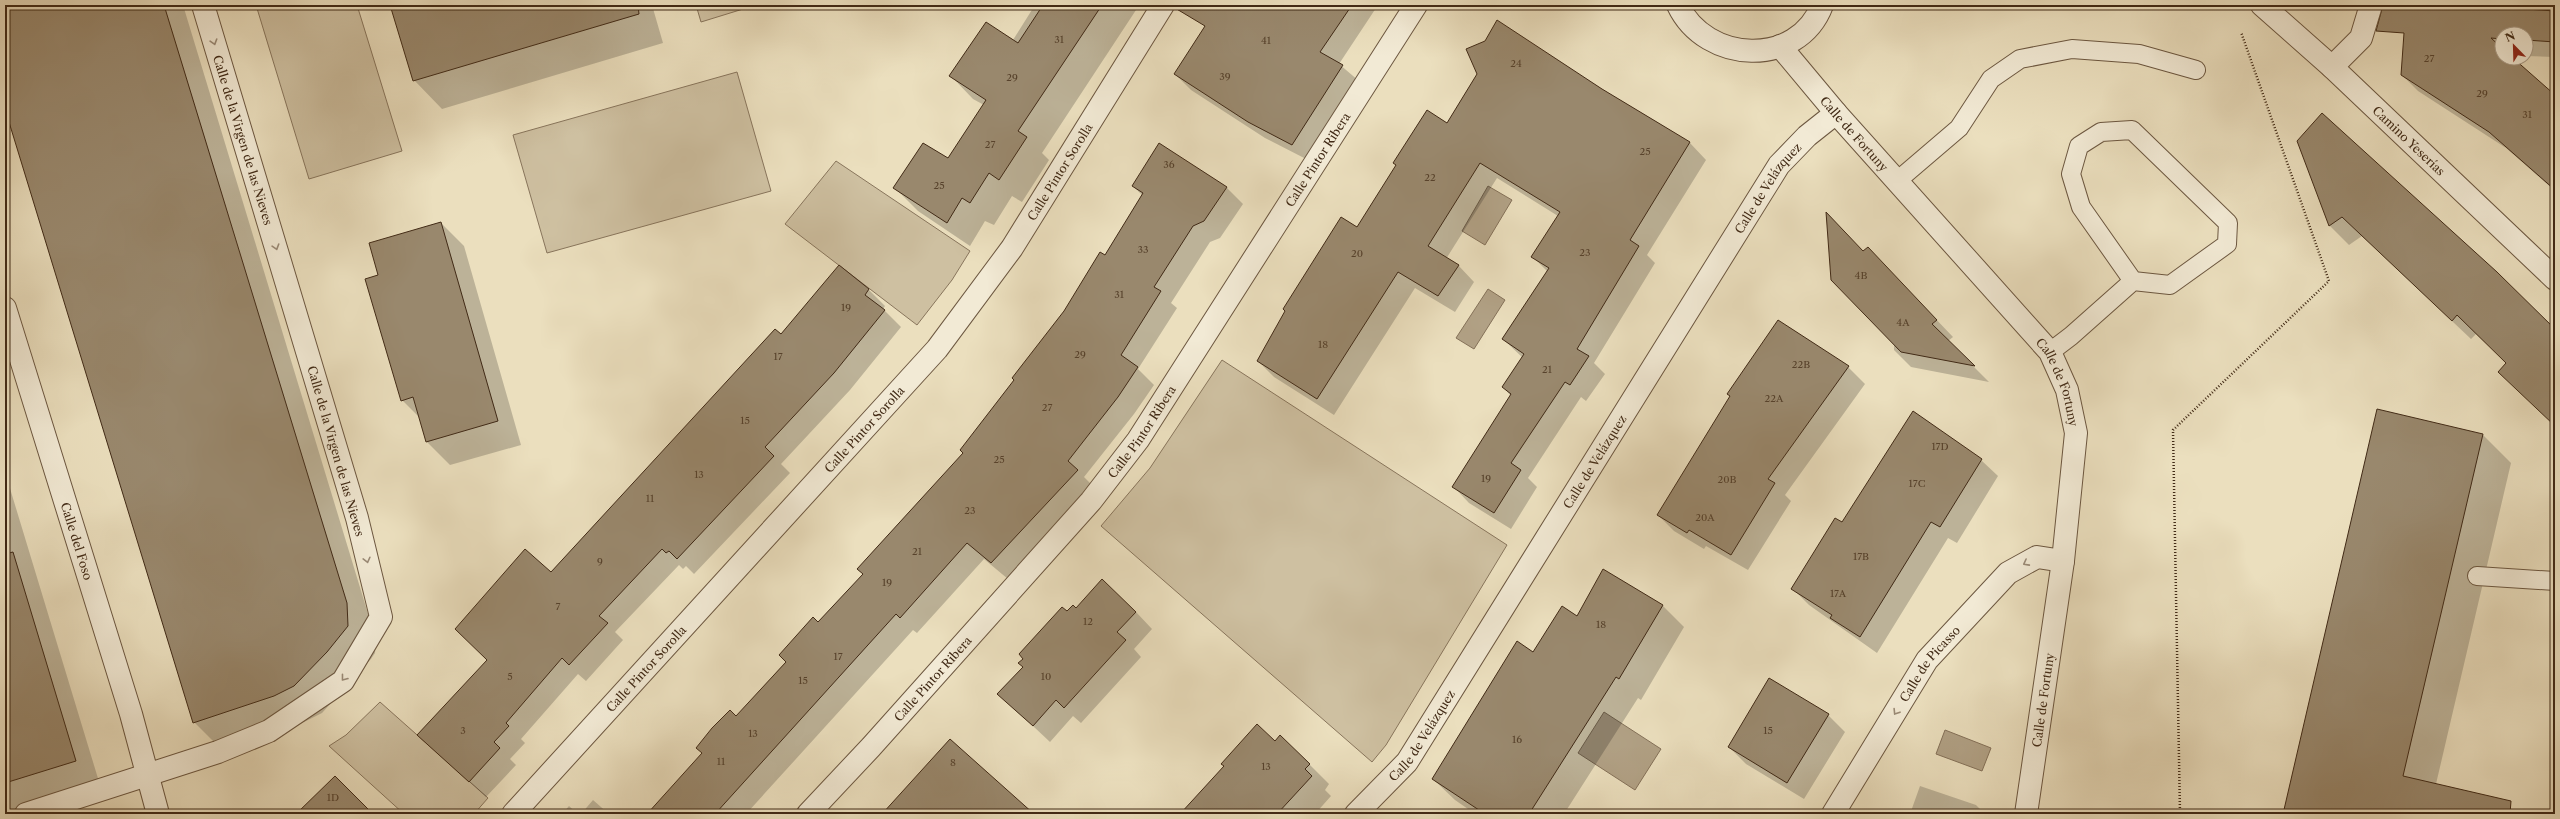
<svg xmlns="http://www.w3.org/2000/svg" width="2560" height="819" font-family="'Libre Caslon Text',serif">
	<rect width="100%" height="100%" fill="#ebdfbe"/>
	<filter id="stains"><feTurbulence type="fractalNoise" baseFrequency=".005" numOctaves="4"/><feColorMatrix values="0 0 0 0 .2 0 0 0 0 .09 0 0 0 0 .02 0 0 0 .5 -.17"/></filter>
	<radialGradient id="worn" r=".72"><stop offset=".6" stop-color="#630" stop-opacity="0"/><stop offset="1" stop-color="#630" stop-opacity=".3"/></radialGradient>
	<!-- grass -->
	<path fill="#cec0a1" stroke="#88755c" d="M 256,5 L 357,5 L 402,151 L 309,179 Z
		M 696,5 L 756,5 L 701,22 Z
		M 737,72 L 771,191 L 547,253 L 513,135 Z
		M 836,161 L 970,251 L 952,280 L 917,325 L 785,224 Z
		M 1222,360 L 1507,545 L 1386,745 L 1372,762 L 1101,526 L 1150,468 Z
		M 380,702 L 488,798 L 474,814 L 404,814 L 329,746 L 346,735 Z"/>
	<!-- water -->
	<path fill="#b1a185" stroke="#847159" d="M 1488,186 L 1512,200 L 1485,245 L 1462,231 Z
		M 1488,289 L 1505,300 L 1474,349 L 1456,338 Z
		M 1604,712 L 1661,749 L 1635,790 L 1578,753 Z
		M 1945,730 L 1991,748 L 1982,771 L 1936,754 Z"/>
	<!-- shadow -->
	<path fill="#0003" d="M 5,5 L 183,5 L 376,640 L 375,653 L 371,659 L 322,713 L 302,723 L 222,750 L 194,722 L 5,105 Z
		M 391,5 L 652,5 L 663,43 L 442,109 L 414,80 Z
		M 1035,5 L 1136,5 L 1138,7 L 1042,153 L 1049,160 L 1022,202 L 1012,196 L 994,225 L 985,221 L 970,246 L 918,211 L 895,188 L 948,160 L 984,105 L 973,99 L 951,76 L 1013,40 Z
		M 1214,5 L 1378,5 L 1339,64 L 1359,81 L 1308,160 L 1265,138 L 1191,90 L 1175,74 L 1205,27 L 1202,23 Z
		M 2407,5 L 2449,5 L 2555,14 L 2555,57 L 2526,56 L 2526,34 L 2502,34 L 2502,58 L 2512,58 L 2555,97 L 2555,191 L 2506,148 L 2418,91 L 2402,75 Z
		M 1602,90 L 1690,143 L 1706,160 L 1647,255 L 1655,263 L 1594,363 L 1605,374 L 1586,401 L 1581,397 L 1528,478 L 1537,487 L 1511,529 L 1469,503 L 1453,486 L 1511,396 L 1503,387 L 1523,358 L 1503,339 L 1548,272 L 1533,257 L 1558,216 L 1497,178 L 1446,259 L 1458,265 L 1474,282 L 1455,312 L 1415,288 L 1334,415 L 1274,377 L 1258,361 L 1357,229 L 1448,125 Z
		M 2298,141 L 2555,330 L 2555,426 L 2507,363 L 2476,334 L 2471,339 L 2362,236 L 2349,245 L 2330,226 Z
		M 1133,186 L 1226,187 L 1243,204 L 1220,238 L 1210,242 L 1171,303 L 1177,308 L 1138,369 L 1154,385 L 1134,414 L 1084,477 L 1094,487 L 1008,579 L 984,559 L 917,633 L 913,630 L 746,814 L 648,814 L 864,575 L 964,454 L 1105,257 L 1142,195 Z
		M 441,223 L 464,246 L 521,445 L 450,465 L 427,442 L 421,419 L 402,400 L 379,276 Z
		M 1868,248 L 1953,337 L 1948,341 L 1989,382 L 1911,367 L 1894,350 L 1894,344 L 1863,252 Z
		M 839,266 L 869,290 L 885,306 L 883,309 L 901,327 L 850,390 L 781,464 L 790,473 L 694,574 L 686,566 L 683,569 L 679,565 L 615,632 L 623,640 L 586,681 L 578,674 L 521,739 L 525,743 L 510,759 L 516,765 L 486,797 L 418,735 L 488,660 L 551,573 L 781,336 Z
		M 1779,322 L 1848,367 L 1865,384 L 1785,495 L 1791,501 L 1748,570 L 1706,546 L 1704,549 L 1674,531 L 1658,515 Z
		M 2378,411 L 2483,435 L 2511,463 L 2436,784 L 2508,814 L 2284,814 Z
		M 1981,460 L 1998,476 L 1957,543 L 1948,538 L 1877,653 L 1809,605 L 1792,588 L 1842,523 Z
		M 5,472 L 100,785 L 10,814 L 5,814 Z
		M 1604,571 L 1663,606 L 1684,627 L 1641,700 L 1638,698 L 1564,814 L 1463,814 L 1468,809 L 1455,800 L 1433,779 L 1533,653 L 1577,617 Z
		M 1076,610 L 1136,612 L 1152,629 L 1134,649 L 1141,657 L 1081,723 L 1073,716 L 1050,742 L 999,694 L 1024,667 L 1067,612 Z
		M 1828,715 L 1845,732 L 1804,799 L 1746,764 L 1729,747 Z
		M 1275,742 L 1309,764 L 1329,784 L 1325,790 L 1331,796 L 1315,814 L 1182,814 Z
		M 1920,786 L 1976,805 L 1985,814 L 1910,814 Z
		M 593,800 L 609,814 L 581,814 Z
		M 569,806 L 578,814 L 562,814 Z"/>
	<!-- building -->
	<path fill="#99886d" stroke="#412a16" d="M 5,5 L 164,5 L 347,603 L 348,626 L 327,652 L 294,686 L 274,696 L 193,723 L 5,109 Z
		M 390,5 L 638,5 L 639,14 L 413,81 Z
		M 1043,5 L 1102,5 L 1018,131 L 1027,137 L 999,180 L 989,173 L 970,203 L 962,198 L 947,223 L 893,188 L 923,143 L 948,158 L 986,100 L 949,76 L 986,22 L 1018,43 Z
		M 1175,5 L 1352,5 L 1320,52 L 1343,65 L 1292,145 L 1248,122 L 1174,74 L 1205,26 L 1175,8 Z
		M 2383,5 L 2468,5 L 2555,11 L 2555,42 L 2526,40 L 2526,34 L 2502,34 L 2502,39 L 2491,38 L 2502,48 L 2502,58 L 2513,58 L 2555,95 L 2555,190 L 2489,132 L 2401,75 L 2404,33 L 2376,31 Z
		M 1497,20 L 1602,89 L 1690,142 L 1630,240 L 1639,246 L 1577,349 L 1589,356 L 1570,385 L 1565,382 L 1511,463 L 1521,470 L 1494,513 L 1452,487 L 1511,394 L 1502,387 L 1524,354 L 1502,339 L 1549,268 L 1531,257 L 1560,212 L 1480,163 L 1428,246 L 1459,265 L 1438,296 L 1398,272 L 1317,399 L 1257,361 L 1285,311 L 1283,309 L 1341,217 L 1357,227 L 1396,165 L 1393,163 L 1427,110 L 1447,123 L 1477,74 L 1466,49 L 1485,41 Z
		M 2322,113 L 2497,272 L 2555,329 L 2555,426 L 2498,372 L 2506,363 L 2457,315 L 2452,321 L 2342,217 L 2329,226 L 2297,141 Z
		M 1159,143 L 1227,187 L 1204,221 L 1193,226 L 1154,287 L 1161,291 L 1121,355 L 1138,367 L 1118,397 L 1068,461 L 1078,470 L 991,563 L 967,543 L 900,618 L 896,614 L 715,814 L 647,814 L 702,753 L 696,748 L 712,728 L 730,710 L 736,716 L 786,662 L 779,655 L 813,617 L 818,622 L 863,574 L 857,569 L 963,453 L 960,450 L 1014,380 L 1012,378 L 1064,311 L 1100,252 L 1105,255 L 1143,193 L 1132,186 Z
		M 1826,212 L 1863,251 L 1868,247 L 1937,320 L 1932,324 L 1975,366 L 1901,352 L 1831,280 Z
		M 441,222 L 498,421 L 426,442 L 413,397 L 401,401 L 365,279 L 378,275 L 369,243 Z
		M 839,265 L 869,289 L 865,295 L 885,310 L 834,373 L 765,447 L 774,456 L 677,559 L 669,551 L 666,553 L 662,549 L 599,616 L 608,623 L 569,665 L 562,658 L 506,723 L 509,726 L 494,742 L 500,748 L 469,782 L 417,735 L 487,660 L 455,629 L 525,549 L 551,572 L 775,329 L 781,334 Z
		M 1778,320 L 1849,366 L 1768,479 L 1775,483 L 1731,555 L 1689,530 L 1687,533 L 1657,515 L 1730,396 L 1727,394 Z
		M 2377,409 L 2483,434 L 2403,776 L 2511,801 L 2510,814 L 2283,814 Z
		M 1913,411 L 1982,459 L 1940,527 L 1931,522 L 1860,637 L 1830,618 L 1832,615 L 1791,589 L 1835,518 L 1842,522 Z
		M 13,552 L 76,761 L 5,783 L 5,554 Z
		M 1603,569 L 1663,605 L 1619,679 L 1616,677 L 1529,814 L 1485,814 L 1432,779 L 1517,641 L 1533,652 L 1562,606 L 1577,616 Z
		M 1102,579 L 1136,612 L 1117,632 L 1126,640 L 1064,708 L 1056,700 L 1033,726 L 997,694 L 1023,667 L 1018,663 L 1023,659 L 1019,654 L 1062,607 L 1067,611 L 1073,605 L 1076,608 Z
		M 1769,678 L 1829,714 L 1787,783 L 1728,747 Z
		M 1257,724 L 1275,741 L 1280,735 L 1310,764 L 1305,769 L 1312,776 L 1277,814 L 1180,814 L 1224,766 L 1221,764 Z
		M 950,739 L 1034,814 L 882,814 Z
		M 335,776 L 373,814 L 296,814 Z"/>
	<g fill="none" stroke-linecap="round" stroke-linejoin="round">
		<!-- lane casing -->
		<g stroke="#6c5740" stroke-width="20">
			<path id="lane" d="M 1897,181 L 1959,128 L 1991,79 L 2020,59 L 2072,49 L 2139,54 L 2196,70
				M 2050,352 L 2071,336 L 2133,281 L 2170,285 L 2227,244 L 2228,223 L 2132,130 L 2101,132 L 2079,146 L 2071,174 L 2081,207 L 2133,281
				M 2477,576 L 2555,581"/>
		</g>
		<!-- street casing -->
		<g stroke="#6c5740" stroke-width="24">
			<g id="street">
				<path d="M 1678,5 C 1706,64 1798,68 1822,5"/>
				<path id="s1" d="M 2262,5 L 2332,67 L 2555,279"/>
				<path id="s2" d="M 1780,46 L 1836,113 L 2050,352 L 2067,390 L 2076,433 L 2063,561 L 2026,814"/>
				<path d="M 2332,67 L 2361,38 L 2371,5"/>
				<path id="s3" d="M 5,308 L 131,714 L 158,814"/>
				<path d="M 26,814 L 218,752 L 269,731 L 343,681 L 381,617 L 357,518 L 203,5"/>
				<path id="s4" d="M 513,814 L 937,349 L 1012,248 L 1163,5"/>
				<path id="s5" d="M 808,814 L 871,747 L 1091,501 L 1138,440 L 1416,5"/>
				<path id="s6" d="M 1356,814 L 1407,762 L 1779,165 L 1807,136 L 1836,113"/>
				<path id="s7" d="M 1833,814 L 1927,660 L 2008,573 L 2037,557 L 2063,561"/>
			</g>
		</g>
		<!-- path -->
		<path stroke="#412a16" stroke-width="2.5" stroke-dasharray="1 2" stroke-linecap="butt" d="M 2180,814 L 2173,430 L 2329,281 L 2241,32"/>
		<!-- lane -->
		<use href="#lane" stroke="#f2ead5" stroke-width="18"/>
		<!-- street -->
		<use href="#street" stroke="#f2ead5" stroke-width="22"/>
	</g>
	<!-- one-way arrows -->
	<defs><path id="oneway-chevron" d="M-2-3.5L2.5 0L-2 3.5" fill="none" stroke-width="1.6" stroke-linecap="round" stroke-linejoin="round"/></defs>
	<g stroke="#9a8a76">
		<use href="#oneway-chevron" transform="translate(214 42) rotate(73)"/>
		<use href="#oneway-chevron" transform="translate(276 247) rotate(73)"/>
		<use href="#oneway-chevron" transform="translate(367 560) rotate(76)"/>
		<use href="#oneway-chevron" transform="translate(2026 563) rotate(152)"/>
		<use href="#oneway-chevron" transform="translate(344 678) rotate(128)"/>
		<use href="#oneway-chevron" transform="translate(1896 712) rotate(122)"/>
	</g>
	<g text-anchor="middle" dominant-baseline="central" stroke-width="3" stroke-linejoin="round" paint-order="stroke">
		<!-- number labels -->
		<g font-size="10" fill="#57422c">
			<text x="1059" y="39">31</text>
			<text x="1266" y="40">41</text>
			<text x="2429" y="58">27</text>
			<text x="1516" y="63">24</text>
			<text x="1225" y="76">39</text>
			<text x="1012" y="77">29</text>
			<text x="2482" y="93">29</text>
			<text x="2527" y="114">31</text>
			<text x="990" y="144">27</text>
			<text x="1645" y="151">25</text>
			<text x="1169" y="164">36</text>
			<text x="1430" y="177">22</text>
			<text x="939" y="185">25</text>
			<text x="1143" y="249">33</text>
			<text x="1585" y="252">23</text>
			<text x="1357" y="253">20</text>
			<text x="1861" y="275">4B</text>
			<text x="1119" y="294">31</text>
			<text x="846" y="307">19</text>
			<text x="1903" y="322">4A</text>
			<text x="1323" y="344">18</text>
			<text x="1080" y="354">29</text>
			<text x="778" y="356">17</text>
			<text x="1801" y="364">22B</text>
			<text x="1547" y="369">21</text>
			<text x="1774" y="398">22A</text>
			<text x="1047" y="407">27</text>
			<text x="745" y="420">15</text>
			<text x="1940" y="446">17D</text>
			<text x="999" y="459">25</text>
			<text x="699" y="474">13</text>
			<text x="1486" y="478">19</text>
			<text x="1727" y="479">20B</text>
			<text x="1917" y="483">17C</text>
			<text x="650" y="498">11</text>
			<text x="970" y="510">23</text>
			<text x="1705" y="517">20A</text>
			<text x="917" y="551">21</text>
			<text x="1861" y="556">17B</text>
			<text x="600" y="561">9</text>
			<text x="887" y="582">19</text>
			<text x="1838" y="593">17A</text>
			<text x="558" y="606">7</text>
			<text x="1088" y="621">12</text>
			<text x="1601" y="624">18</text>
			<text x="838" y="656">17</text>
			<text x="510" y="676">5</text>
			<text x="1046" y="676">10</text>
			<text x="803" y="680">15</text>
			<text x="463" y="730">3</text>
			<text x="1768" y="730">15</text>
			<text x="753" y="733">13</text>
			<text x="1517" y="739">16</text>
			<text x="721" y="761">11</text>
			<text x="953" y="762">8</text>
			<text x="1266" y="766">13</text>
			<text x="333" y="797">1D</text>
		</g>
		<!-- street labels -->
		<g font-size="12" fill="#412a16" stroke="#f2ead5">
			<text stroke="none"><textPath href="#s2" startOffset="115">Calle de Fortuny</textPath></text>
			<text transform="translate(243 140) rotate(73)">Calle de la Virgen de las Nieves</text>
			<text stroke="none"><textPath href="#s1" startOffset="200">Camino Yeserías</textPath></text>
			<text stroke="none"><textPath href="#s5" startOffset="832">Calle Pintor Ribera</textPath></text>
			<text stroke="none"><textPath href="#s4" startOffset="845">Calle Pintor Sorolla</textPath></text>
			<text stroke="none"><textPath href="#s6" startOffset="751">Calle de Velázquez</textPath></text>
			<text stroke="none"><textPath href="#s2" startOffset="439">Calle de Fortuny</textPath></text>
			<text stroke="none"><textPath href="#s4" startOffset="521">Calle Pintor Sorolla</textPath></text>
			<text stroke="none"><textPath href="#s5" startOffset="508">Calle Pintor Ribera</textPath></text>
			<text transform="translate(336 451) rotate(74)">Calle de la Virgen de las Nieves</text>
			<text stroke="none"><textPath href="#s6" startOffset="427">Calle de Velázquez</textPath></text>
			<text stroke="none"><textPath href="#s3" startOffset="244">Calle del Foso</textPath></text>
			<text stroke="none"><textPath href="#s7" startOffset="179">Calle de Picasso</textPath></text>
			<text stroke="none"><textPath href="#s4" startOffset="197">Calle Pintor Sorolla</textPath></text>
			<text stroke="none"><textPath href="#s5" startOffset="184">Calle Pintor Ribera</textPath></text>
			<text transform="translate(2043 700) rotate(-82)">Calle de Fortuny</text>
			<text stroke="none"><textPath href="#s6" startOffset="103">Calle de Velázquez</textPath></text>
		</g>
	</g>
	<!-- margin -->
	<rect width="2560" height="819" fill="none" stroke="#ebdfbe" stroke-width="20"/>
	<rect x="6" y="6" width="2548" height="807" fill="none" stroke="#412a16" stroke-width="2"/>
	<rect x="10" y="10" width="2540" height="799" fill="none" stroke="#412a16"/>
	<!-- north arrow -->
	<g transform="translate(2514 46) rotate(337)"><circle r="19" fill="#f2ead5" stroke="#ab9d89"/>
	<path d="M0-3L7 15L0 10L-7 15Z" fill="#8f2418"/>
	<text y="-6" font-size="11" font-weight="bold" text-anchor="middle" fill="#412a16">N</text>
	</g>
	<rect width="100%" height="100%" filter="url(#stains)"/>
	<rect width="100%" height="100%" fill="url(#worn)"/>
</svg>
